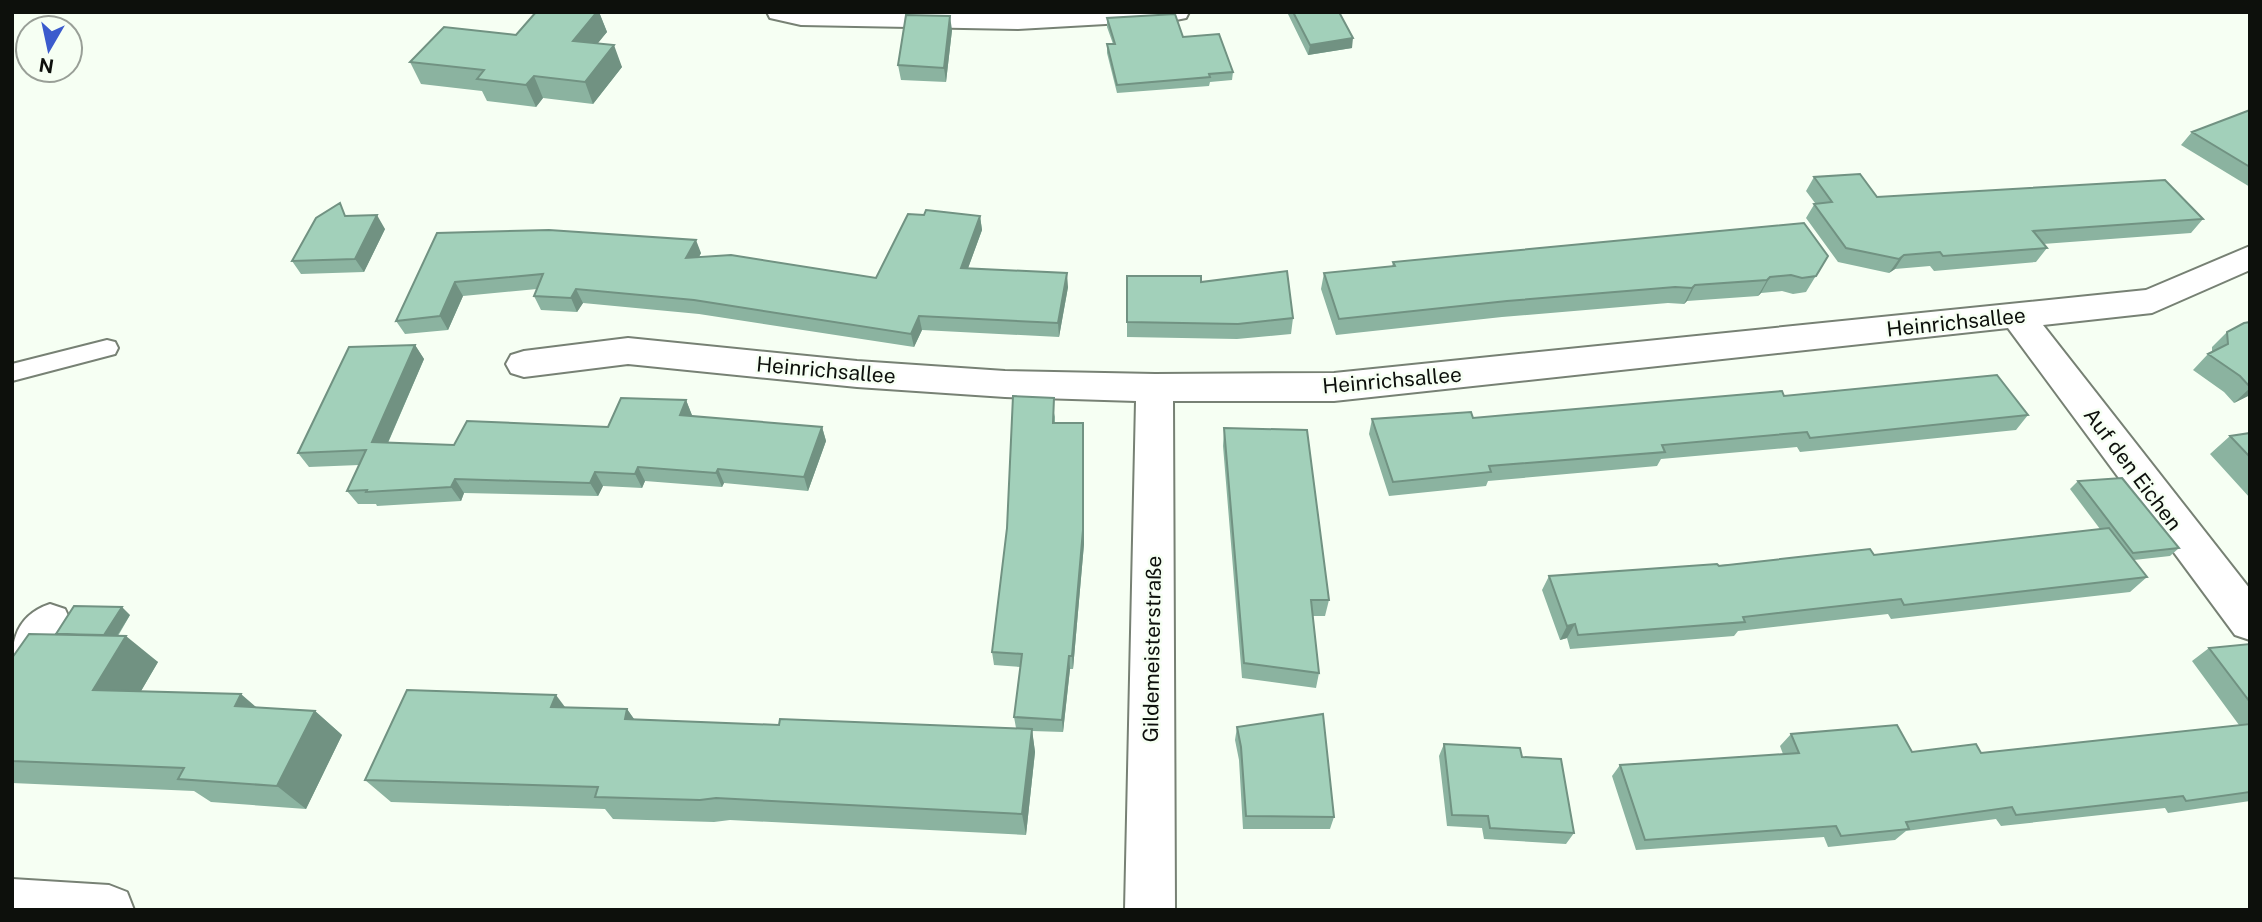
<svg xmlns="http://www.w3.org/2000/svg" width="2262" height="922" font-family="'Public Sans',sans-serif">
	<rect width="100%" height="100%" fill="#f6fff3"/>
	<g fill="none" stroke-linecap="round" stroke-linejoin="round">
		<!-- service casing -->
		<g stroke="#778174" stroke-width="4">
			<path id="service" d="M 107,340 L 115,342 L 118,348 L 115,354 L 12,381 L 12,364 Z"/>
		</g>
		<!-- minor casing -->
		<g stroke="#778174" stroke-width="4">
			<path id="minor" d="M 767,12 L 1189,12 L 1186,18 L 1176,20 L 1018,29 L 801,25 L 770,18 Z
				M 2250,246 L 2250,270 L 2152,313 L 2043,325 L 2250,589 L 2250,640 L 2235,635 L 2008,328 L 1334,401 L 1173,401 L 1175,910 L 1125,910 L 1136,401 L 1005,397 L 857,387 L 628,364 L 524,377 L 511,373 L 506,364 L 511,355 L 524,351 L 628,338 L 857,361 L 1005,371 L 1155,374 L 1334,373 L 2146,290 Z
				M 50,604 L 65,609 L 71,622 L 28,689 L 12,694 C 12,656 6,619 50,604 Z"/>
		</g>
		<!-- secondary casing -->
		<g stroke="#778174" stroke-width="4">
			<path id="secondary" d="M 12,879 L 109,885 L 127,892 L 134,910 L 12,910 Z"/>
		</g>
		<!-- service -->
		<use href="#service" fill="#fff" fill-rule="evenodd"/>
		<!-- minor -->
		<use href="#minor" fill="#fff" fill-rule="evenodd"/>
		<!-- secondary -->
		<use href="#secondary" fill="#fff" fill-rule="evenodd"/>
	</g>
	<!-- wall -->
	<path fill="#8bb3a0" d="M 536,12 L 599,12 L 607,32 L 597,43 L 622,67 L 593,104 L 543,98 L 536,107 L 487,101 L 482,91 L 421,84 L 410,62 L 516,35 Z
		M 1287,12 L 1339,12 L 1352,48 L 1308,55 Z
		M 1107,18 L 1183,37 L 1233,72 L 1232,80 L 1210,82 L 1209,86 L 1117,93 L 1107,53 L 1107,44 L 1113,44 L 1107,27 Z
		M 952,30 L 946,82 L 901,80 L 898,65 Z
		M 2250,110 L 2250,187 L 2181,145 L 2192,132 Z
		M 1814,177 L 1877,197 L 2203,219 L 2191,233 L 2043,244 L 2047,248 L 2036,262 L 1934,271 L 1930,266 L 1895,269 L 1889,273 L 1838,262 L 1806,218 L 1815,203 L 1806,191 Z
		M 924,215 L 980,216 L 982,230 L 968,268 L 1068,287 L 1059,337 L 922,330 L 914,347 L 699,314 L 583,303 L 577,312 L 541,310 L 534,296 L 537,289 L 463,296 L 448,330 L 405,334 L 396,321 L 437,233 L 701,253 L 699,257 L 876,278 Z
		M 348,216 L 385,229 L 364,272 L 301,274 L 292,261 Z
		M 1828,256 L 1806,292 L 1793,294 L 1782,291 L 1761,293 L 1758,296 L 1687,301 L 1684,304 L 1668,303 L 1502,317 L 1336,335 L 1321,289 L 1324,273 L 1392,267 L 1393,262 Z
		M 1127,276 L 1201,282 L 1293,318 L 1291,334 L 1237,339 L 1127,337 Z
		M 2250,322 L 2250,395 L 2234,403 L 2224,392 L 2193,370 L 2208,354 L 2212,352 L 2212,347 L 2227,332 Z
		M 415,345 L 424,359 L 388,443 L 454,445 L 608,427 L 686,400 L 692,416 L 822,427 L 826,441 L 808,491 L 724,483 L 722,487 L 645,481 L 642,488 L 603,486 L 598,496 L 464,493 L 461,501 L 377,506 L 376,504 L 358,504 L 347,491 L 359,465 L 309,467 L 298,453 Z
		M 1784,396 L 2028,415 L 2016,430 L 1800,452 L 1797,447 L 1661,459 L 1657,466 L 1488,481 L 1486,486 L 1389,496 L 1369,434 L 1372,419 L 1473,418 Z
		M 1055,413 L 1055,423 L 1083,423 L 1084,544 L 1073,669 L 1070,669 L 1063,732 L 1032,731 L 1035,752 L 1026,835 L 730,820 L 714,822 L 613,819 L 605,809 L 391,802 L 365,780 L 565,707 L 627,709 L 634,719 L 779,725 L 1016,728 L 1014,717 L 1021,667 L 994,665 L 992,652 Z
		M 1224,428 L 1329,600 L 1325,616 L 1313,616 L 1319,673 L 1316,688 L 1242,678 L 1223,446 Z
		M 2250,433 L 2250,498 L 2210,454 L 2230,436 Z
		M 2078,481 L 2179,548 L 2170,556 L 2134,560 L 2147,577 L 2130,592 L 1891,619 L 1888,614 L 1738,631 L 1734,636 L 1570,649 L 1567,638 L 1560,640 L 1542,590 L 1549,576 L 1874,555 L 2100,529 L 2070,489 Z
		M 130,615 L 118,636 L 158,662 L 141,691 L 255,707 L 315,711 L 342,735 L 306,809 L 211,802 L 194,791 L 12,783 L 12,658 L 56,634 Z
		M 2250,644 L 2250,801 L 2168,813 L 2165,808 L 2001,826 L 1996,819 L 1906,831 L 1895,840 L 1828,847 L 1824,837 L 1636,850 L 1612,776 L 1620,765 L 1783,754 L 1780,746 L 1791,734 L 1912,752 L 1981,753 L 2239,725 L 2192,661 L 2209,648 Z
		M 1237,727 L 1334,817 L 1330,829 L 1243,829 L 1239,760 L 1235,740 Z
		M 1444,744 L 1522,757 L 1574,833 L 1566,844 L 1484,839 L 1482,828 L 1447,826 L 1439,756 Z"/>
	<!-- shaded-wall -->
	<path fill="#719282" d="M 597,12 L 599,12 L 607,32 L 582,63 L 573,41 Z
		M 950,16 L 952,30 L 946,82 L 944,68 Z
		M 1353,38 L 1352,48 L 1308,55 L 1310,45 Z
		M 614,45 L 622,67 L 593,104 L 585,82 Z
		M 534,76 L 543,98 L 536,107 L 526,85 Z
		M 377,215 L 385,229 L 364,272 L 355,259 Z
		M 980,216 L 982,230 L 963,282 L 961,268 Z
		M 696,240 L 701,253 L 691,272 L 686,258 Z
		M 1904,255 L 1895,269 L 1889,273 L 1899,259 Z
		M 1067,273 L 1068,287 L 1059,337 L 1058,323 Z
		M 1770,277 L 1761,293 L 1758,296 L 1767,280 Z
		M 455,282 L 463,296 L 448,330 L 440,316 Z
		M 1695,285 L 1687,301 L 1684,304 L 1692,288 Z
		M 576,289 L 583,303 L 577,312 L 571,298 Z
		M 919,316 L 922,330 L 914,347 L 911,334 Z
		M 415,345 L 424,359 L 382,456 L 372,442 Z
		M 2250,388 L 2250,395 L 2234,403 Z
		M 686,400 L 692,415 L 686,429 L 680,415 Z
		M 1083,423 L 1084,544 L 1073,669 L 1072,656 Z
		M 822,427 L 826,441 L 808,491 L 804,477 Z
		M 638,467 L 645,481 L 642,488 L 635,474 Z
		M 718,469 L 724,483 L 722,487 L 716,473 Z
		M 595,472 L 603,486 L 598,496 L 590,483 Z
		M 455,479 L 464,493 L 461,501 L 451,487 Z
		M 122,607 L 130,615 L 105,655 L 96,648 Z
		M 1575,624 L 1567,638 L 1560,640 L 1567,626 Z
		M 126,636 L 158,662 L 127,715 L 93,690 Z
		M 1069,656 L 1070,669 L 1063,732 L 1062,720 Z
		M 241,694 L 270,719 L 235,706 Z
		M 556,695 L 574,719 L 551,707 Z
		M 627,709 L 643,732 L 625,719 Z
		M 315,711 L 342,735 L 306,809 L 277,786 Z
		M 1032,729 L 1035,752 L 1026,835 L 1022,814 Z"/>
	<!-- building -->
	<path fill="#a2d0ba" stroke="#719282" stroke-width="2" d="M 536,12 L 597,12 L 573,41 L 614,45 L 585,82 L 534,76 L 526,85 L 477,79 L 484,70 L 410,62 L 444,27 L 516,35 Z
		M 1293,12 L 1339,12 L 1353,38 L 1310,45 Z
		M 1175,14 L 1183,37 L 1219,34 L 1233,72 L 1209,74 L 1210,77 L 1117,85 L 1107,44 L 1115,44 L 1107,18 Z
		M 906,15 L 950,16 L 944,68 L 898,65 Z
		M 2250,110 L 2250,167 L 2192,132 Z
		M 1860,174 L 1877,197 L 2165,180 L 2203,219 L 2033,231 L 2047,248 L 1943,256 L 1940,252 L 1904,255 L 1899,259 L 1846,248 L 1814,204 L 1832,202 L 1814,177 Z
		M 340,203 L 345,216 L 377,215 L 355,259 L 292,261 L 316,218 Z
		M 926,210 L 980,216 L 961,268 L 1067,273 L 1058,323 L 919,316 L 911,334 L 694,300 L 576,289 L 571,298 L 534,296 L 543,274 L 455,282 L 440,316 L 396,321 L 437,233 L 549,230 L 696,240 L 686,258 L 731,255 L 876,278 L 908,214 L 924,215 Z
		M 1804,223 L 1828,256 L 1816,276 L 1802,278 L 1791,275 L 1770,277 L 1767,280 L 1695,285 L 1692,288 L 1675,287 L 1507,301 L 1339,319 L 1324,273 L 1395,266 L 1393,262 Z
		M 1287,271 L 1293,318 L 1238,324 L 1127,322 L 1127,276 L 1201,276 L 1201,282 Z
		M 2250,322 L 2250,387 L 2240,376 L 2208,354 L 2228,344 L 2227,332 L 2244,323 Z
		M 415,345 L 372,442 L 454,445 L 467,421 L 608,427 L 621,398 L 686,400 L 680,415 L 822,427 L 804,477 L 718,469 L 716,473 L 638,467 L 635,474 L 595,472 L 590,483 L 455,479 L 451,487 L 366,492 L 367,490 L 347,491 L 366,450 L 298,453 L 349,347 Z
		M 1997,375 L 2028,415 L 1810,438 L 1807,432 L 1662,445 L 1665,452 L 1489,466 L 1491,472 L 1393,482 L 1372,419 L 1471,412 L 1473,418 L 1782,391 L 1784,396 Z
		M 1013,396 L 1054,398 L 1053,423 L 1083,423 L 1083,530 L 1072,656 L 1069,656 L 1062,720 L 1014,717 L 1022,654 L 992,652 L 1007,528 Z
		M 1224,428 L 1307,430 L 1329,600 L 1311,600 L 1319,673 L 1244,663 Z
		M 2250,433 L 2250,457 L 2230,436 Z
		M 2122,478 L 2179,548 L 2133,553 L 2078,481 Z
		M 2109,528 L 2147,577 L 1904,605 L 1901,599 L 1743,617 L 1745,622 L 1578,635 L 1575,624 L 1567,626 L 1549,576 L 1717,564 L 1719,566 L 1870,549 L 1874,555 Z
		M 74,606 L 122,607 L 104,635 L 56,634 Z
		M 29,634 L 126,636 L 93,690 L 241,694 L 235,706 L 315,711 L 277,786 L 178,779 L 184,768 L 12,761 L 12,658 Z
		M 2250,644 L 2250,702 L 2209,648 Z
		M 407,690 L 556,695 L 551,707 L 627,709 L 625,719 L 779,725 L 780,719 L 1032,729 L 1022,814 L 716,798 L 700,800 L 595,797 L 598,787 L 365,780 Z
		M 1323,714 L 1334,817 L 1246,816 L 1241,747 L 1237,727 Z
		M 2250,724 L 2250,792 L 2186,801 L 2183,796 L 2016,815 L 2012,807 L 1906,822 L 1909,829 L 1841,836 L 1836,826 L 1645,840 L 1620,765 L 1799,753 L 1791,734 L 1897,725 L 1912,752 L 1976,744 L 1981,753 Z
		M 1444,744 L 1520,748 L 1522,757 L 1561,759 L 1574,833 L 1490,828 L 1488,816 L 1452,815 Z"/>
	<g text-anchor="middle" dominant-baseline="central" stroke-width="5" stroke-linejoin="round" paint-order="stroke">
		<!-- street labels -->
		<g font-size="21" fill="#0d100c" stroke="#f6fff3">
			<text transform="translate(1956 322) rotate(-6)">Heinrichsallee</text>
			<text transform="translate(826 370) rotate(5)">Heinrichsallee</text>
			<text transform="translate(1392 380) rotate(-5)">Heinrichsallee</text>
			<text transform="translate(2133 469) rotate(53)">Auf den Eichen</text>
			<text transform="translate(1152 649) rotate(-89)">Gildemeisterstraße</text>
		</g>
	</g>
	<!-- border -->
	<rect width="2262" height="922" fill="none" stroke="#0d100c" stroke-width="28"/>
	<!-- north arrow -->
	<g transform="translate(49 49) rotate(189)"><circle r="33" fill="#f6fff3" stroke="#999f97" stroke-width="2"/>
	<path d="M0-5L12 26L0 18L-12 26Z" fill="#3b5bcd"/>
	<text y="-10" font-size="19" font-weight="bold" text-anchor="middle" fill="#0d100c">N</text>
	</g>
</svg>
